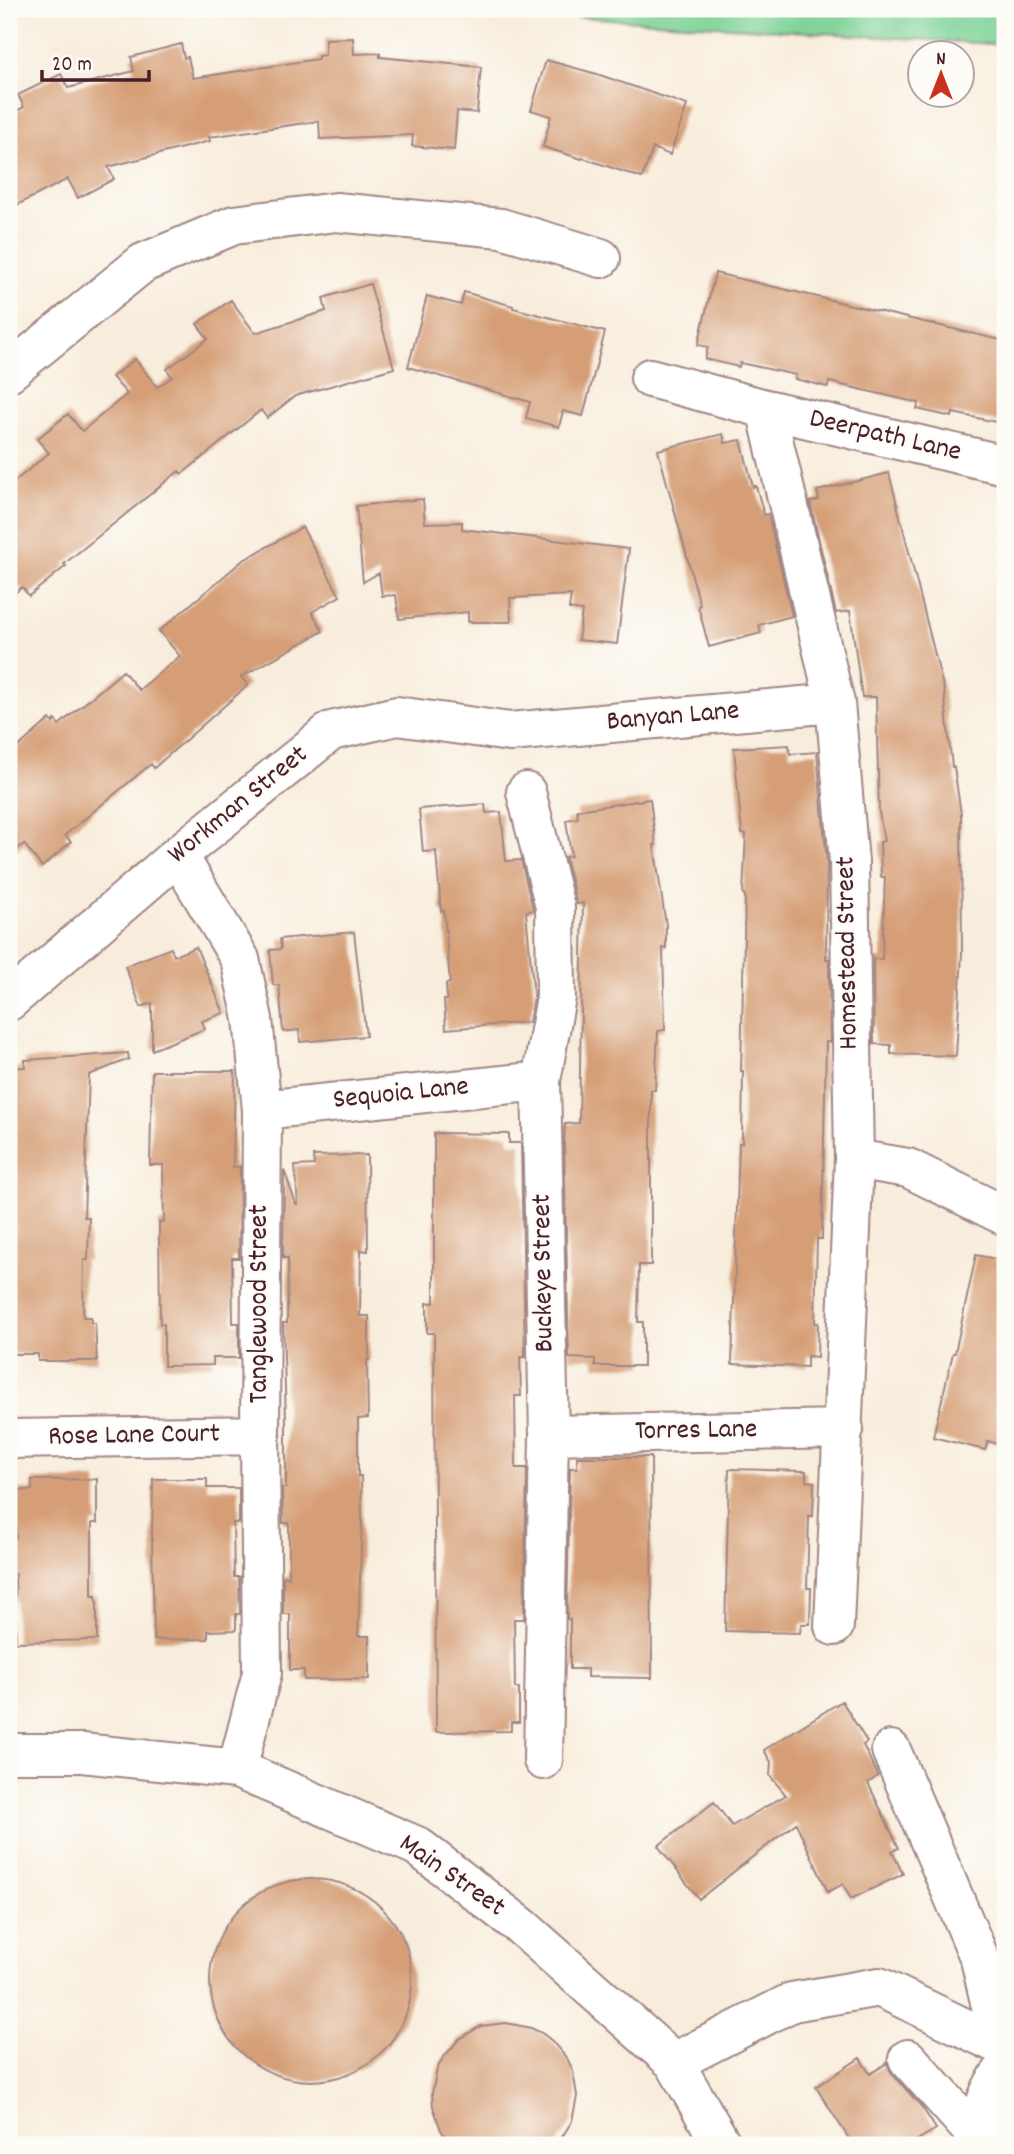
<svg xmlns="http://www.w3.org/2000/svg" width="1014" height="2154" font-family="Dekko,sans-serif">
	<rect width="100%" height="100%" fill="#fdfcf7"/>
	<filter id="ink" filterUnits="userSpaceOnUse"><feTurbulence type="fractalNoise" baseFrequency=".0143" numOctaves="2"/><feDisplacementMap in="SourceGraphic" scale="14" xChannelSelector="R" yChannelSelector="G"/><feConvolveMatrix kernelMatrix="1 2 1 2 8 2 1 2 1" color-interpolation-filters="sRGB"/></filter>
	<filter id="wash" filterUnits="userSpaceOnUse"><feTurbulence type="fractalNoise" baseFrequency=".00686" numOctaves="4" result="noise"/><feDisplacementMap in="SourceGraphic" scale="28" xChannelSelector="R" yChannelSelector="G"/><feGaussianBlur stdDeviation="1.57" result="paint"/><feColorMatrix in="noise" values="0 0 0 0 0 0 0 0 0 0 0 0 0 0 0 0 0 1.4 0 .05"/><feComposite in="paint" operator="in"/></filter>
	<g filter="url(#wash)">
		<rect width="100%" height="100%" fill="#f8eddc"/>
		<!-- green -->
		<path fill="#7dd296" stroke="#647860" stroke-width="2" d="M 535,9 L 1005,9 L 1005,45 L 534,14 Z"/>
		<g id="blocks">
			<!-- building -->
			<path fill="#d59e76" d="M 353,38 L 354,54 L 380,53 L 380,57 L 481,67 L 477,113 L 457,111 L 454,150 L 412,146 L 413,135 L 320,139 L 319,121 L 209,137 L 210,141 L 108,167 L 114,179 L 78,198 L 68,179 L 9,209 L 9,115 L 24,107 L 18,95 L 61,74 L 68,88 L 134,71 L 131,57 L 181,44 L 184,58 L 188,57 L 193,78 L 318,59 L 318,56 L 325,55 L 325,39 Z
				M 546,60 L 597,74 L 687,105 L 670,155 L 653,148 L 642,178 L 583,158 L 582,159 L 543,147 L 551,116 L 531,110 Z
				M 715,273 L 1005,341 L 1005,404 L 1001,423 L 953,413 L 952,417 L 917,409 L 919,403 L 829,382 L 828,387 L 795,379 L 796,375 L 740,363 L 739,367 L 705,359 L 708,347 L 698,345 Z
				M 370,284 L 394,368 L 295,396 L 267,418 L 261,410 L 182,474 L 179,471 L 64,564 L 66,566 L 29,596 L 22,587 L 9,598 L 9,486 L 49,453 L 37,439 L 68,414 L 82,431 L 127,394 L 112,377 L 135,359 L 157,387 L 172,377 L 167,369 L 208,339 L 197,324 L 231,300 L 255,333 L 326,311 L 323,298 Z
				M 464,292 L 513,306 L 513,308 L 605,332 L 583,416 L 563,411 L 559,427 L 526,418 L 530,402 L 408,367 L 427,296 L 461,305 Z
				M 723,434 L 725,443 L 741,440 L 753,487 L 756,486 L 764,515 L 768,514 L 792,616 L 759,625 L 761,633 L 709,647 L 698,606 L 700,605 L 658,450 Z
				M 889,473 L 944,690 L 952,767 L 954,767 L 961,814 L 962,953 L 956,1056 L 891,1054 L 891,1045 L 874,1044 L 873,959 L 882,959 L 885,877 L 881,877 L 880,842 L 884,841 L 879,812 L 876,697 L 862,697 L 850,611 L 836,613 L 810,502 L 819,500 L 817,491 Z
				M 423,499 L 425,523 L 462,522 L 462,529 L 629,549 L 617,644 L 578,640 L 582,611 L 569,609 L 571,595 L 510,598 L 511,622 L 468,622 L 468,612 L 399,619 L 396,595 L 382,596 L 379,573 L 363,582 L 356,506 Z
				M 302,527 L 340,596 L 312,612 L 323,631 L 241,677 L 248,685 L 154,768 L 151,764 L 65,835 L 71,842 L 42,867 L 24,844 L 9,856 L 9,755 L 50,719 L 53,723 L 55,720 L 59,725 L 123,671 L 139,690 L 180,656 L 159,631 L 242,561 Z
				M 789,745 L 790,754 L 817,752 L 827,863 L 826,959 L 829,959 L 830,1042 L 826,1042 L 822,1239 L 817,1239 L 815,1323 L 818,1323 L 817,1357 L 807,1356 L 807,1367 L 732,1364 L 739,1143 L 742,1143 L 743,1071 L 741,1071 L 745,895 L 743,894 L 746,834 L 742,834 L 734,748 Z
				M 650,799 L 656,845 L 654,845 L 666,925 L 666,948 L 663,948 L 665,1030 L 658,1031 L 655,1090 L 651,1090 L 651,1265 L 639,1265 L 638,1322 L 643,1322 L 643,1366 L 595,1366 L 595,1359 L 569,1358 L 564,1143 L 565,1124 L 579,1123 L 583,903 L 577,904 L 565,857 L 571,856 L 566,820 L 578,818 L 577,810 Z
				M 485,804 L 486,813 L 501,812 L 506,861 L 521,860 L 533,910 L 526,912 L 534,997 L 529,1022 L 446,1029 L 444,1000 L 447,1000 L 446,984 L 450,983 L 444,910 L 441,911 L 436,851 L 423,852 L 419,809 Z
				M 354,932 L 366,1036 L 300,1042 L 299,1030 L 283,1032 L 279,985 L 273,985 L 270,950 L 281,949 L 280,939 Z
				M 196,947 L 224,1013 L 202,1021 L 205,1029 L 152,1050 L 152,1003 L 141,1007 L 125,966 L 171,948 L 174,956 Z
				M 128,1053 L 129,1059 L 89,1075 L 84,1217 L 89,1217 L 88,1260 L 84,1260 L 83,1317 L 91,1317 L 91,1323 L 95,1323 L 97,1361 L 38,1361 L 38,1354 L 9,1354 L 13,1258 L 15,1258 L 15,1193 L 12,1193 L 16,1101 L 11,1101 L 9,1068 L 25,1067 L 25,1060 Z
				M 152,1071 L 235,1071 L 233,1167 L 240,1167 L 239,1258 L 232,1258 L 233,1323 L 239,1323 L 239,1358 L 213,1358 L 213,1365 L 164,1366 L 164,1324 L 160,1324 L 159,1222 L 164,1222 L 163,1165 L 150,1165 Z
				M 434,1133 L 509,1134 L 509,1143 L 521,1143 L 525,1357 L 520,1357 L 521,1396 L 515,1396 L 516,1468 L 527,1468 L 524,1619 L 514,1619 L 515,1688 L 519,1688 L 519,1722 L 511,1722 L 511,1731 L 436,1732 L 434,1333 L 427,1333 L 427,1303 L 434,1303 Z
				M 367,1155 L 368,1251 L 361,1250 L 360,1316 L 369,1316 L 369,1360 L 367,1360 L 368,1418 L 358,1419 L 358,1476 L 361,1476 L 362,1520 L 358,1636 L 369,1636 L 369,1679 L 304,1680 L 304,1670 L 290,1670 L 290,1614 L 283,1614 L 283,1577 L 289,1577 L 289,1523 L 283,1523 L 282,1488 L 286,1488 L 286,1421 L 283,1323 L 287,1323 L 288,1258 L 283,1258 L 284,1170 L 296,1204 L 298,1204 L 295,1166 L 314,1165 L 313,1156 Z
				M 976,1255 L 1005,1261 L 1005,1446 L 988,1441 L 985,1450 L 933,1437 L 953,1353 L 955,1353 Z
				M 577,1457 L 651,1457 L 652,1678 L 587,1677 L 587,1669 L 570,1669 L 570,1619 L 567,1619 L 570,1468 L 577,1468 Z
				M 729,1469 L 806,1471 L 806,1481 L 814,1482 L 813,1516 L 809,1516 L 807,1588 L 811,1588 L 810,1624 L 801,1624 L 800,1633 L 725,1631 Z
				M 97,1479 L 97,1523 L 92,1523 L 92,1596 L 96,1596 L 97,1601 L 97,1640 L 16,1642 L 15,1574 L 10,1574 L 10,1538 L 16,1538 L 15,1490 L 32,1490 L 32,1480 Z
				M 153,1479 L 207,1479 L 207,1488 L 239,1488 L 239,1523 L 233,1523 L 234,1577 L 239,1577 L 240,1614 L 236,1614 L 236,1630 L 208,1631 L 208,1639 L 154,1640 L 152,1538 Z
				M 842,1701 L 867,1742 L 863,1745 L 878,1776 L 868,1783 L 899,1848 L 892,1851 L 903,1874 L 851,1899 L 843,1884 L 828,1892 L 796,1823 L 699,1899 L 658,1846 L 714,1802 L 732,1826 L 786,1795 L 770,1776 L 771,1762 L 764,1750 Z
				M210 1980a101 101 0 1 1 202 0a101 101 0 1 1-202 0Z
				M 506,2023 L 531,2028 L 542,2033 L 552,2041 L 568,2060 L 573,2071 L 577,2096 L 572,2121 L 557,2145 L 451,2145 L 441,2130 L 433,2106 L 432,2093 L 437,2069 L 443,2058 L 459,2039 L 481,2026 Z
				M 860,2058 L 870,2074 L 887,2063 L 892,2074 L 922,2107 L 936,2129 L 909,2145 L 853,2145 L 816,2087 Z"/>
		</g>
	</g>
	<g filter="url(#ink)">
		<use href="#blocks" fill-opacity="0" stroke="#a18684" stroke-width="2"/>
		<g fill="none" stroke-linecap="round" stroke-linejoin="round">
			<!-- minor casing -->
			<g stroke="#a18684" stroke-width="42">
				<path id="minor" d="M 9,372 L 143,263 L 234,225 L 336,212 L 501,228 L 601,258
					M 650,378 L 766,409 L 835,703 L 849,862 L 854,1159 L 834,1626
					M 766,409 L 1005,465
					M 526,792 L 555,907 L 556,997 L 541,1081 L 549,1435 L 543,1760
					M 178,855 L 240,959 L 253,1019 L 262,1110 L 260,1435 L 262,1673 L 237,1769
					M 9,1001 L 178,855 L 331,731 L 397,716 L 510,732 L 835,703
					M 262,1110 L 541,1081
					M 854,1159 L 908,1168 L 1005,1216
					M 549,1435 L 844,1429
					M 9,1439 L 260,1435
					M 891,1750 L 980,1959 L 1000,2045
					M 9,1753 L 82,1753 L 237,1769 L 417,1846 L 522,1927 L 674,2062 L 722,2145
					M 908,2059 L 985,2145
					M 674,2062 L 792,2002 L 879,1987 L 1000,2045 L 1005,2051
					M 979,2139 C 983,2109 986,2091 1005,2068"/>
			</g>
			<!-- minor -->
			<use href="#minor" stroke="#fff" stroke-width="38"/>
		</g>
	</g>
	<g text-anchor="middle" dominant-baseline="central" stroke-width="5" stroke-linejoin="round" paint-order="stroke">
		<!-- street labels -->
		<g font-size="28" fill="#4a1f2b" stroke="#fdfcf7">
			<text transform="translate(885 437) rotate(13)">Deerpath Lane</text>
			<text transform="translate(673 718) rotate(-5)">Banyan Lane</text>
			<text transform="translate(239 806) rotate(-39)">Workman Street</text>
			<text transform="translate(849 953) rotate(-91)">Homestead Street</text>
			<text transform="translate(401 1095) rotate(-6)">Sequoia Lane</text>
			<text transform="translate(545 1273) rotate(-91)">Buckeye Street</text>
			<text transform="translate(261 1304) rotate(-90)">Tanglewood Street</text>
			<text transform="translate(696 1432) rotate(-1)">Torres Lane</text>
			<text transform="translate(134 1437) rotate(-1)">Rose Lane Court</text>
			<text transform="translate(451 1877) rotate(35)">Main Street</text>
		</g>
	</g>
	<!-- margin -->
	<rect width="1014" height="2154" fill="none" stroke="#fdfcf7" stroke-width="35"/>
	<!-- north arrow -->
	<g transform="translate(941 74)"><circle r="33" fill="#fdfcf7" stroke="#b5a4a5" stroke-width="2"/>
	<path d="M0-5L12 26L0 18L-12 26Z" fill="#c8321e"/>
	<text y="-10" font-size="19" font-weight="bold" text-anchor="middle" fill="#4a1f2b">N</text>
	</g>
	<!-- scale -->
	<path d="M42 70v10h107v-10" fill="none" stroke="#4a1f2b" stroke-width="3.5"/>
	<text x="52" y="70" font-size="21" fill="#4a1f2b" stroke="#fdfcf7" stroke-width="5" paint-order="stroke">20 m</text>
</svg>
